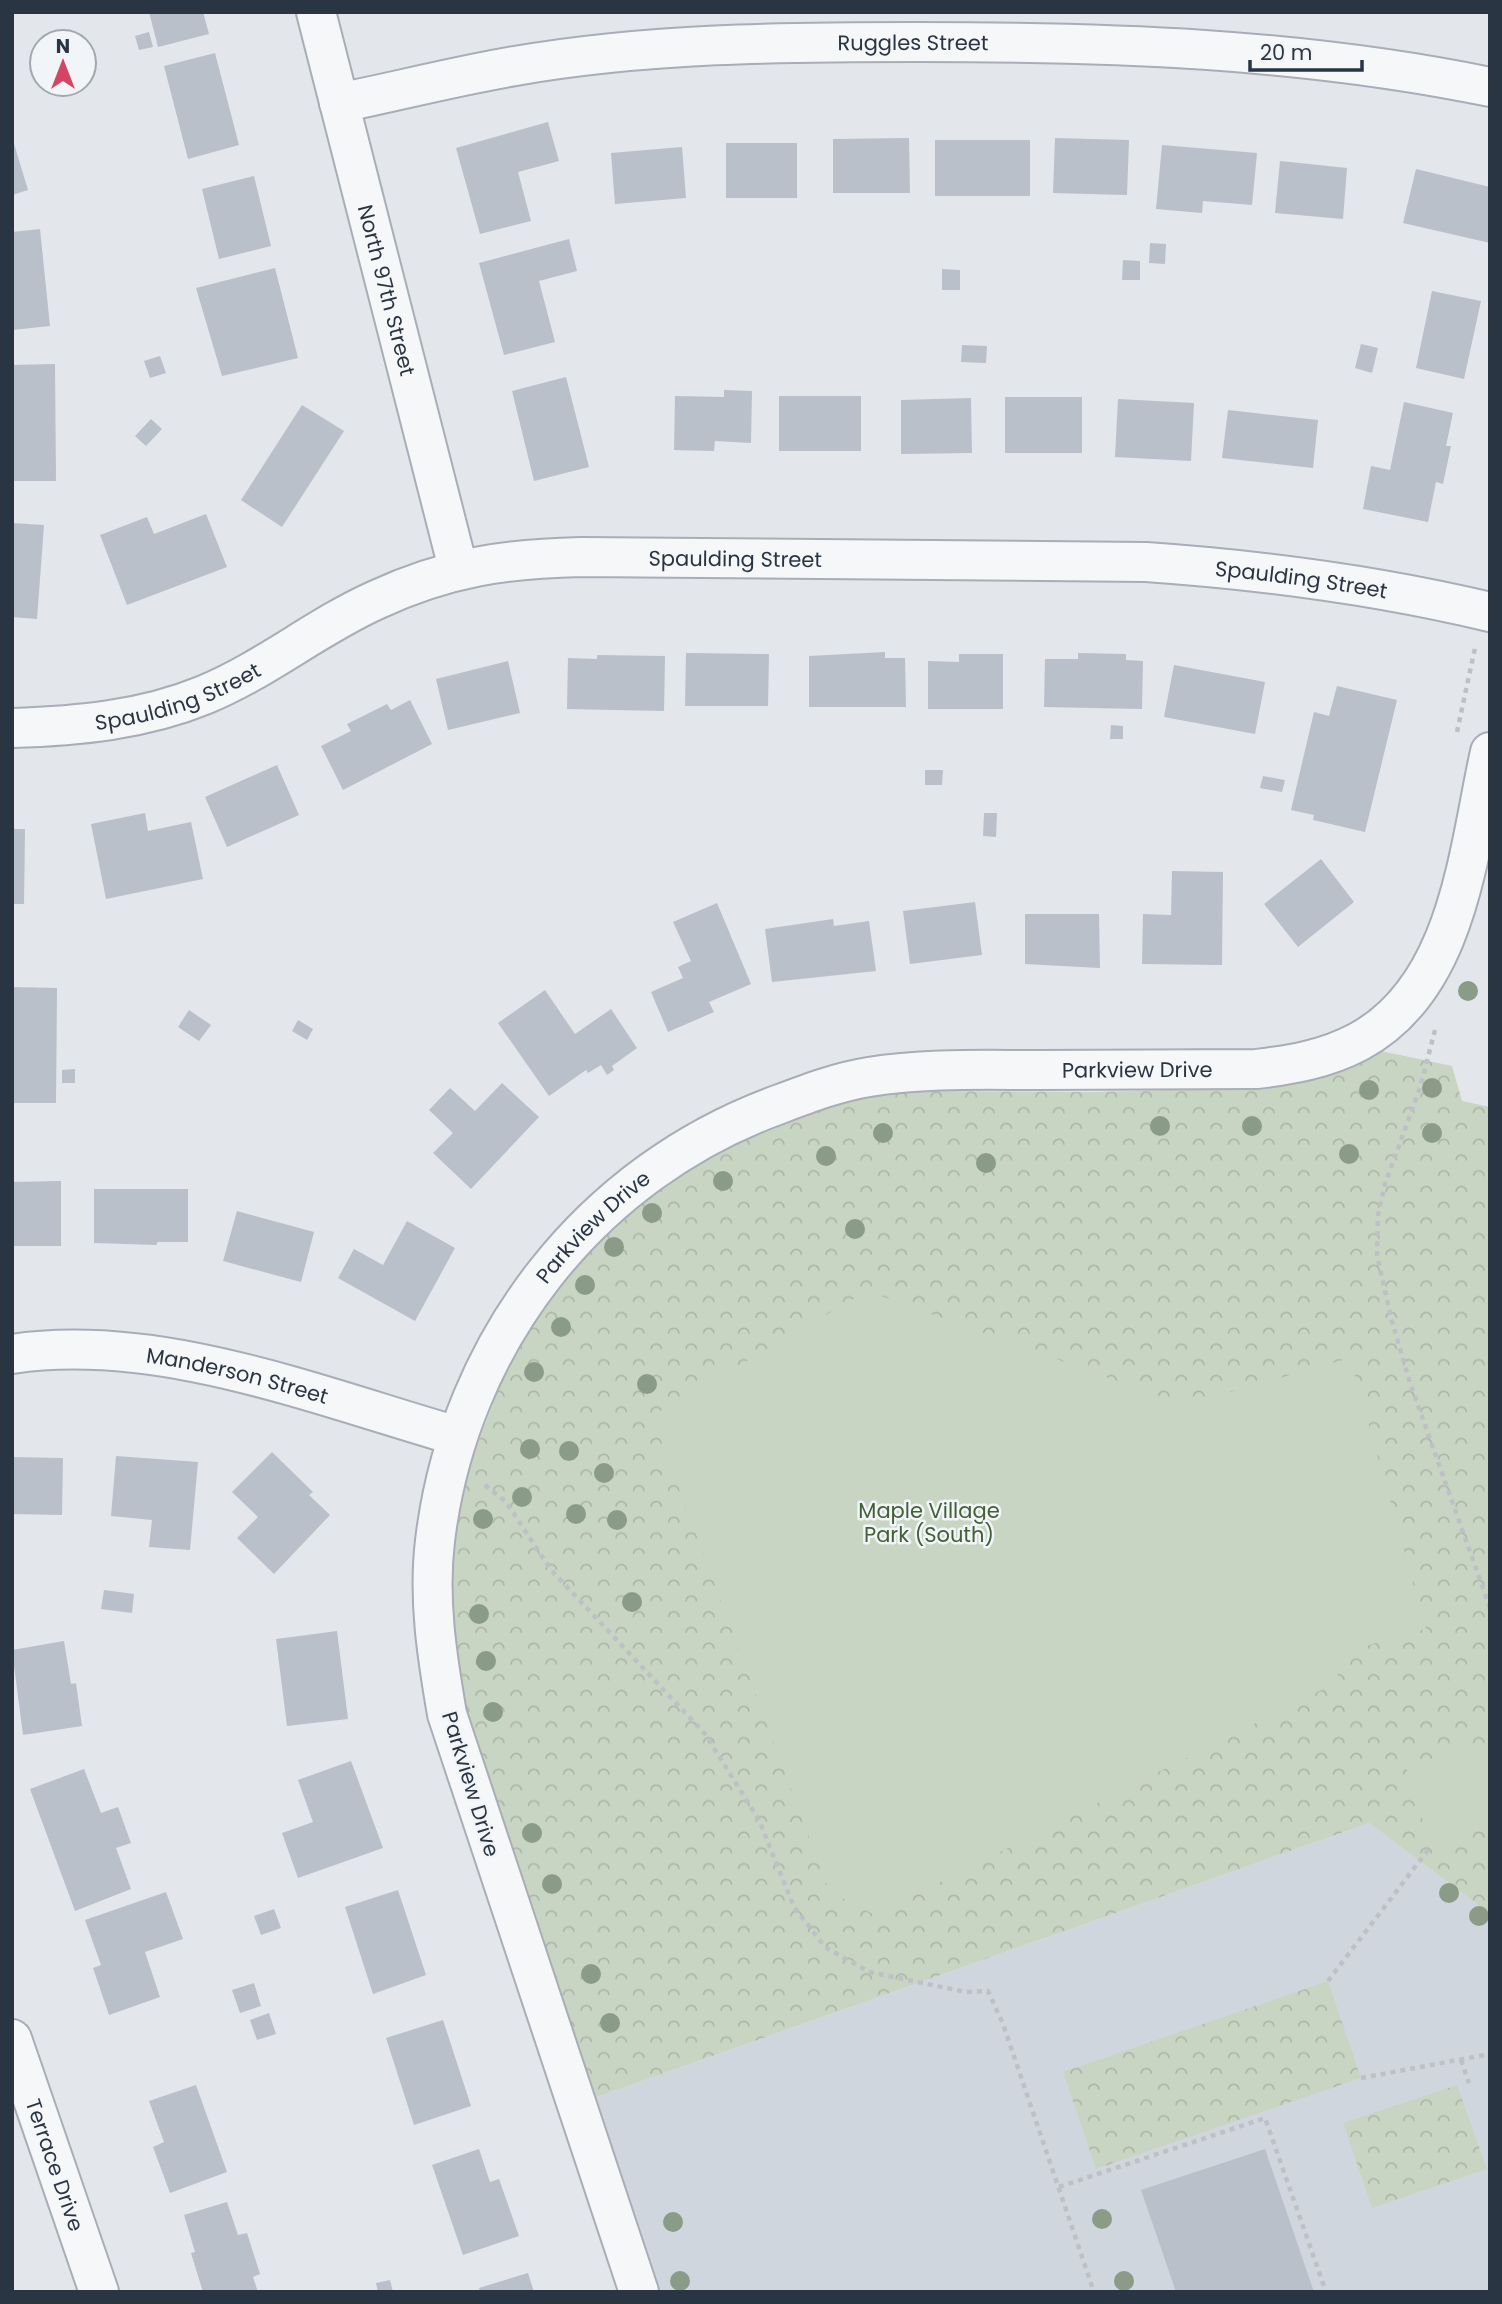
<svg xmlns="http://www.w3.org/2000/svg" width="1502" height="2304" font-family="Poppins,sans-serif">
	<defs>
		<pattern id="park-crowns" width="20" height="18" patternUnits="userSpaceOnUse" patternTransform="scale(1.75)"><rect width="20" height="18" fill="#c9d5c3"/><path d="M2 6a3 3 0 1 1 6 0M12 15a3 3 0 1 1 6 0" fill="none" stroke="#adb7a9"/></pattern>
	</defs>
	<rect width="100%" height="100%" fill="#e3e6eb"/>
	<!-- built -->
	<path fill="#d0d6dd" d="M 1369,1823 L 1490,1914 L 1490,2292 L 660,2292 L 594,2098 Z"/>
	<!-- park -->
	<path fill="url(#park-crowns)" d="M 1381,1051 L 1452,1066 L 1462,1101 L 1490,1107 L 1490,1914 L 1369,1823 L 594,2098 L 468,1727 L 456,1671 L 451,1567 L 458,1510 L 472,1459 L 507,1366 L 539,1311 L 576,1260 L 622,1217 L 720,1145 L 842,1100 L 911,1091 L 1094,1092 L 1247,1088 L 1299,1083 Z
		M 1328,1981 L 1361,2078 L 1096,2169 L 1063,2072 Z
		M 1457,2085 L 1487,2169 L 1372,2208 L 1343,2123 Z"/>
	<!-- garden -->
	<path fill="#c9d5c3" d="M 867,1291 L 1184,1405 L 1350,1358 L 1426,1629 L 1333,1655 L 1339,1681 L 875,1915 L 829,1891 L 652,1416 Z
		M 1490,1741 L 1490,1827 L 1431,1846 L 1406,1768 Z"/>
	<!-- building -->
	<path fill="#b9c0c9" d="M 149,12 L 203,12 L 209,34 L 158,47 Z
		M 149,32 L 153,47 L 139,50 L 135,36 Z
		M 215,53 L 239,145 L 188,159 L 164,66 Z
		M 548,122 L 559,161 L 518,172 L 531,221 L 480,234 L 456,148 Z
		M 12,137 L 28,190 L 12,195 Z
		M 909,138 L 910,193 L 833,193 L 833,139 Z
		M 1055,138 L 1129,140 L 1127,195 L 1053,193 Z
		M 935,140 L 1030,140 L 1030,196 L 935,196 Z
		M 726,143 L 797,143 L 797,198 L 726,198 Z
		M 1162,145 L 1257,153 L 1252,205 L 1203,201 L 1202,213 L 1156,209 Z
		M 682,147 L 686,198 L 615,204 L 611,153 Z
		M 1280,161 L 1347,168 L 1343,219 L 1275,213 Z
		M 1416,169 L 1490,187 L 1490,243 L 1403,223 Z
		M 254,176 L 271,246 L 219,259 L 202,189 Z
		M 40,229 L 50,326 L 12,330 L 12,232 Z
		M 569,239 L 577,271 L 539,281 L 555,342 L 504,355 L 479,263 Z
		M 1150,243 L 1166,244 L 1165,264 L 1149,263 Z
		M 1123,260 L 1140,261 L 1140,280 L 1122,280 Z
		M 275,268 L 298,358 L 222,376 L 196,288 Z
		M 942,269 L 960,270 L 960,290 L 942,290 Z
		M 1432,291 L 1481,301 L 1464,379 L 1416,368 Z
		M 1361,344 L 1378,348 L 1372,373 L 1355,368 Z
		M 962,345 L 987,346 L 986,363 L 961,362 Z
		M 160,356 L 166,373 L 150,378 L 144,361 Z
		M 55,364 L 56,481 L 12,481 L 12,365 Z
		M 566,377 L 589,467 L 534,481 L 512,391 Z
		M 724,390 L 752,391 L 751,443 L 715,441 L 714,451 L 674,450 L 675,396 L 724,397 Z
		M 779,396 L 861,396 L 861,451 L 779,451 Z
		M 1005,397 L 1082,397 L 1082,453 L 1005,453 Z
		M 971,398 L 972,453 L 901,454 L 901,400 Z
		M 1118,399 L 1194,403 L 1191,461 L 1115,457 Z
		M 1404,402 L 1453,413 L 1446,446 L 1451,446 L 1443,484 L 1436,482 L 1428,522 L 1363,509 L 1371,466 L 1390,470 Z
		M 302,405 L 344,431 L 282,527 L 241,500 Z
		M 1228,410 L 1318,420 L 1313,468 L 1222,458 Z
		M 151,419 L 162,429 L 146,446 L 135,436 Z
		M 206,514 L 227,567 L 127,605 L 100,535 L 147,517 L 154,534 Z
		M 12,523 L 44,525 L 37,619 L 12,617 Z
		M 885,652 L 885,658 L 905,658 L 906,707 L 809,707 L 809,656 Z
		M 686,653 L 769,654 L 768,706 L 685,706 Z
		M 1078,653 L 1126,654 L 1126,660 L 1143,661 L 1142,709 L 1044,707 L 1045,659 L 1078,659 Z
		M 959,654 L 1003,654 L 1003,709 L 928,709 L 928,661 L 959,662 Z
		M 597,655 L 665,656 L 664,711 L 567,709 L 568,658 L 597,659 Z
		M 508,661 L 520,713 L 448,730 L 436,679 Z
		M 1174,665 L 1265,682 L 1255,734 L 1164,717 Z
		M 1337,686 L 1397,700 L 1365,832 L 1313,820 L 1314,815 L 1291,810 L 1314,712 L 1329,716 Z
		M 410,700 L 432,744 L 343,790 L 321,746 L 351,731 L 347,724 L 387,704 L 391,710 Z
		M 1111,725 L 1123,726 L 1123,739 L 1110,739 Z
		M 277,765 L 299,815 L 227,847 L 205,797 Z
		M 925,770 L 943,770 L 942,785 L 925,785 Z
		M 1263,776 L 1285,780 L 1282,792 L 1260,788 Z
		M 145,813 L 148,831 L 191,822 L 203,879 L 106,899 L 91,824 Z
		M 984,813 L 997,813 L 996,837 L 983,836 Z
		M 12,829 L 25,829 L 24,904 L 12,904 Z
		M 1321,859 L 1354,902 L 1298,947 L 1264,904 Z
		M 1172,871 L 1223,872 L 1222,965 L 1142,964 L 1143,914 L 1171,915 Z
		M 975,902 L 982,955 L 910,964 L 903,911 Z
		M 717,903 L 751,984 L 709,1002 L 714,1012 L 668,1032 L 651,992 L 683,978 L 678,967 L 691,961 L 673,922 Z
		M 1025,914 L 1099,914 L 1100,968 L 1025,964 Z
		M 833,919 L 834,926 L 869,921 L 876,971 L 772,982 L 765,929 Z
		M 12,987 L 57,988 L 56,1103 L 12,1103 Z
		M 545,990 L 575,1034 L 611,1009 L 637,1048 L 612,1066 L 614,1070 L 607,1075 L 601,1065 L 588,1073 L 586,1070 L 549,1096 L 498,1023 Z
		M 189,1010 L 211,1025 L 199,1041 L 178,1027 Z
		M 298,1020 L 313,1029 L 307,1040 L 292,1031 Z
		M 75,1069 L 75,1083 L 62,1083 L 62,1070 Z
		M 502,1083 L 539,1117 L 471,1189 L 433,1153 L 453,1133 L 429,1110 L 450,1088 L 475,1111 Z
		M 61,1181 L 61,1246 L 12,1246 L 12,1182 Z
		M 94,1189 L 188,1189 L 188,1242 L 157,1242 L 157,1245 L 94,1243 Z
		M 237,1211 L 314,1232 L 301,1282 L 223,1261 Z
		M 407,1221 L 455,1248 L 415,1321 L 338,1278 L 354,1249 L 383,1265 Z
		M 272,1452 L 313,1492 L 309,1495 L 330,1515 L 274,1574 L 237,1538 L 258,1517 L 232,1492 Z
		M 116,1456 L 198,1462 L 190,1550 L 149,1547 L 152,1520 L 111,1516 Z
		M 12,1457 L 63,1458 L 62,1515 L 12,1514 Z
		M 104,1590 L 134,1594 L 132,1613 L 101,1609 Z
		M 337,1631 L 348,1719 L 287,1726 L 276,1639 Z
		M 64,1641 L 71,1684 L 76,1683 L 82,1726 L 23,1735 L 12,1650 Z
		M 351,1761 L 383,1848 L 298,1878 L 282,1833 L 313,1822 L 298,1780 Z
		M 84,1769 L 101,1813 L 118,1807 L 131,1843 L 116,1848 L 131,1889 L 75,1911 L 30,1789 Z
		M 398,1890 L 426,1975 L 373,1994 L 345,1907 Z
		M 166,1892 L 183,1939 L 145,1952 L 160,1997 L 109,2015 L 93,1968 L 101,1965 L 85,1920 Z
		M 274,1909 L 281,1928 L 261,1935 L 254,1916 Z
		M 254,1983 L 261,2006 L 240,2013 L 232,1990 Z
		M 269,2013 L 276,2034 L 257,2040 L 250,2020 Z
		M 443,2020 L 471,2106 L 414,2125 L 386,2038 Z
		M 196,2085 L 227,2172 L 170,2193 L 153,2147 L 164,2142 L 149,2101 Z
		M 479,2149 L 490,2182 L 499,2179 L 519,2236 L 463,2255 L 432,2165 Z
		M 1265,2149 L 1314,2292 L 1176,2292 L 1141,2190 Z
		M 227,2202 L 238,2235 L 247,2233 L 260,2274 L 253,2277 L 258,2292 L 203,2292 L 191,2253 L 195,2252 L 184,2215 Z
		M 528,2273 L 534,2292 L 480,2292 L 479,2288 Z
		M 390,2280 L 393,2292 L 378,2292 L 376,2283 Z"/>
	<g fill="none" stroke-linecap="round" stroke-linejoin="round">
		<!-- minor casing -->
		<g stroke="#a8adb6" stroke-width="42">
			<g id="minor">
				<path id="s1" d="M 316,12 L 458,568"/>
				<path id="s2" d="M 339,103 C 398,91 456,76 515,66 C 648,43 782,42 916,42 C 1109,42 1300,48 1490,87"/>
				<path id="s3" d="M 12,728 C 78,726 143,720 204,695 C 265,670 316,627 376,600 C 447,567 504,559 581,557 L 1146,562 C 1261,570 1377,585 1490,612"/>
				<path id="s4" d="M 12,1354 C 158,1332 318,1396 457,1436"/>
				<path id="s5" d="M 639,2292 L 447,1714 C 437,1656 428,1599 435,1541 C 459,1341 591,1172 780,1104 C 809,1093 838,1082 869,1077 C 924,1068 981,1070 1037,1070 C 1110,1069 1183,1069 1256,1069 C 1291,1065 1326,1059 1358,1042 C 1459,988 1468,851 1490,752"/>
			</g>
		</g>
		<!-- tertiary casing -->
		<g stroke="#a8adb6" stroke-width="42">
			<g id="tertiary">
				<path id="s6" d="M 12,2039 L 99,2292"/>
			</g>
		</g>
		<!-- path -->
		<path stroke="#bdc1c6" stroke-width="4.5" stroke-dasharray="5 5" stroke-linecap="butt" d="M 1457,732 L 1475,648
			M 1435,1030 L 1420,1088 L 1385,1184 L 1378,1215 L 1377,1255 L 1391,1318 L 1410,1383 L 1490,1608
			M 485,1485 L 506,1502 L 551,1570 L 705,1734 L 759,1820 L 794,1907 L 825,1947 L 869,1972 L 966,1992 L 988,1991 L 1003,2024 L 1094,2292
			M 1328,1981 L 1431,1846
			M 1461,2060 L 1469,2083
			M 1361,2078 L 1490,2054
			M 1059,2187 L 1265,2118 L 1326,2292"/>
		<!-- minor -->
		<use href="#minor" stroke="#f6f7f9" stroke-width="38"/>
		<!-- tertiary -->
		<use href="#tertiary" stroke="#f6f7f9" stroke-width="38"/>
	</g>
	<!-- trees -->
	<g fill="#8a9c87">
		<circle cx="1468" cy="991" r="10"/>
		<circle cx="1432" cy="1088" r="10"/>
		<circle cx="1369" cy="1090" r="10"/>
		<circle cx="1160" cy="1126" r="10"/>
		<circle cx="1252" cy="1126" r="10"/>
		<circle cx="883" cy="1133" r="10"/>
		<circle cx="1432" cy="1133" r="10"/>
		<circle cx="1349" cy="1154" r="10"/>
		<circle cx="826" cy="1156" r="10"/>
		<circle cx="986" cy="1163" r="10"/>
		<circle cx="723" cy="1181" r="10"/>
		<circle cx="652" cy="1213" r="10"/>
		<circle cx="855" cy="1229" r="10"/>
		<circle cx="614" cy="1247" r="10"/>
		<circle cx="585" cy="1285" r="10"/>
		<circle cx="561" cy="1327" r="10"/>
		<circle cx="534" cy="1372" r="10"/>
		<circle cx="647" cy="1384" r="10"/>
		<circle cx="530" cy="1449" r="10"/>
		<circle cx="569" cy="1451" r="10"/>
		<circle cx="604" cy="1473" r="10"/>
		<circle cx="522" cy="1497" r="10"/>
		<circle cx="576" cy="1514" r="10"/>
		<circle cx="483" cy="1519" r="10"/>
		<circle cx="617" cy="1520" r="10"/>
		<circle cx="632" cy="1602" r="10"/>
		<circle cx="479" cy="1614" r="10"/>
		<circle cx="486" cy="1661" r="10"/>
		<circle cx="493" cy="1712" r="10"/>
		<circle cx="532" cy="1833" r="10"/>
		<circle cx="552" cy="1884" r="10"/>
		<circle cx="1449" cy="1893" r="10"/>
		<circle cx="1479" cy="1916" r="10"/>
		<circle cx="591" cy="1974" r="10"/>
		<circle cx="610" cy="2023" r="10"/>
		<circle cx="1102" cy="2219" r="10"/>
		<circle cx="673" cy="2222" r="10"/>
		<circle cx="680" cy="2281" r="10"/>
		<circle cx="1124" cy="2281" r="10"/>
	</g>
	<g text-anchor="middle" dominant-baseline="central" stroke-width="5" stroke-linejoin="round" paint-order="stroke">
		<!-- street labels -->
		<g font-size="21" fill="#2a3544" stroke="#f2f5f8">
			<text stroke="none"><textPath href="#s2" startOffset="579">Ruggles Street</textPath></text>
			<text stroke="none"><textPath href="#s1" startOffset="287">North 97th Street</textPath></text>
			<text stroke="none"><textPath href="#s3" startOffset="758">Spaulding Street</textPath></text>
			<text stroke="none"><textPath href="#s3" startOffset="1325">Spaulding Street</textPath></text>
			<text stroke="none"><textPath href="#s3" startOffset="170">Spaulding Street</textPath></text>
			<text stroke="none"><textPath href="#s5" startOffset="1731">Parkview Drive</textPath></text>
			<text stroke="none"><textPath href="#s5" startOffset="1143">Parkview Drive</textPath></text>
			<text stroke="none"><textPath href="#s4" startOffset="228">Manderson Street</textPath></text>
			<text transform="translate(471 1784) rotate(73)">Parkview Drive</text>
			<text stroke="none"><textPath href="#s6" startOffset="133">Terrace Drive</textPath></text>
		</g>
		<!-- park labels -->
		<g font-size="21" fill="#416036" stroke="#f2f5f8">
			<text x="929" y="1510">Maple Village<tspan x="929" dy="24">Park (South)</tspan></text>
		</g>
	</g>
	<!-- border -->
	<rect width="1502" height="2304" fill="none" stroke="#2a3544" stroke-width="28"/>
	<!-- north arrow -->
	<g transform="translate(63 63)"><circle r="33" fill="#f2f5f8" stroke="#a2a8b0" stroke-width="2"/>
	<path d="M0-5L12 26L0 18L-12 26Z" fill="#d34563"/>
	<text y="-10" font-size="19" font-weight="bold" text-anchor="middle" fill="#2a3544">N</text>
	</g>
	<!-- scale -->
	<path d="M1250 60v10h112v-10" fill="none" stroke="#2a3544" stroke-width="3.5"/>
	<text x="1260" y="60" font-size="21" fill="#2a3544" stroke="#f2f5f8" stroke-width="5" paint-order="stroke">20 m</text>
</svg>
